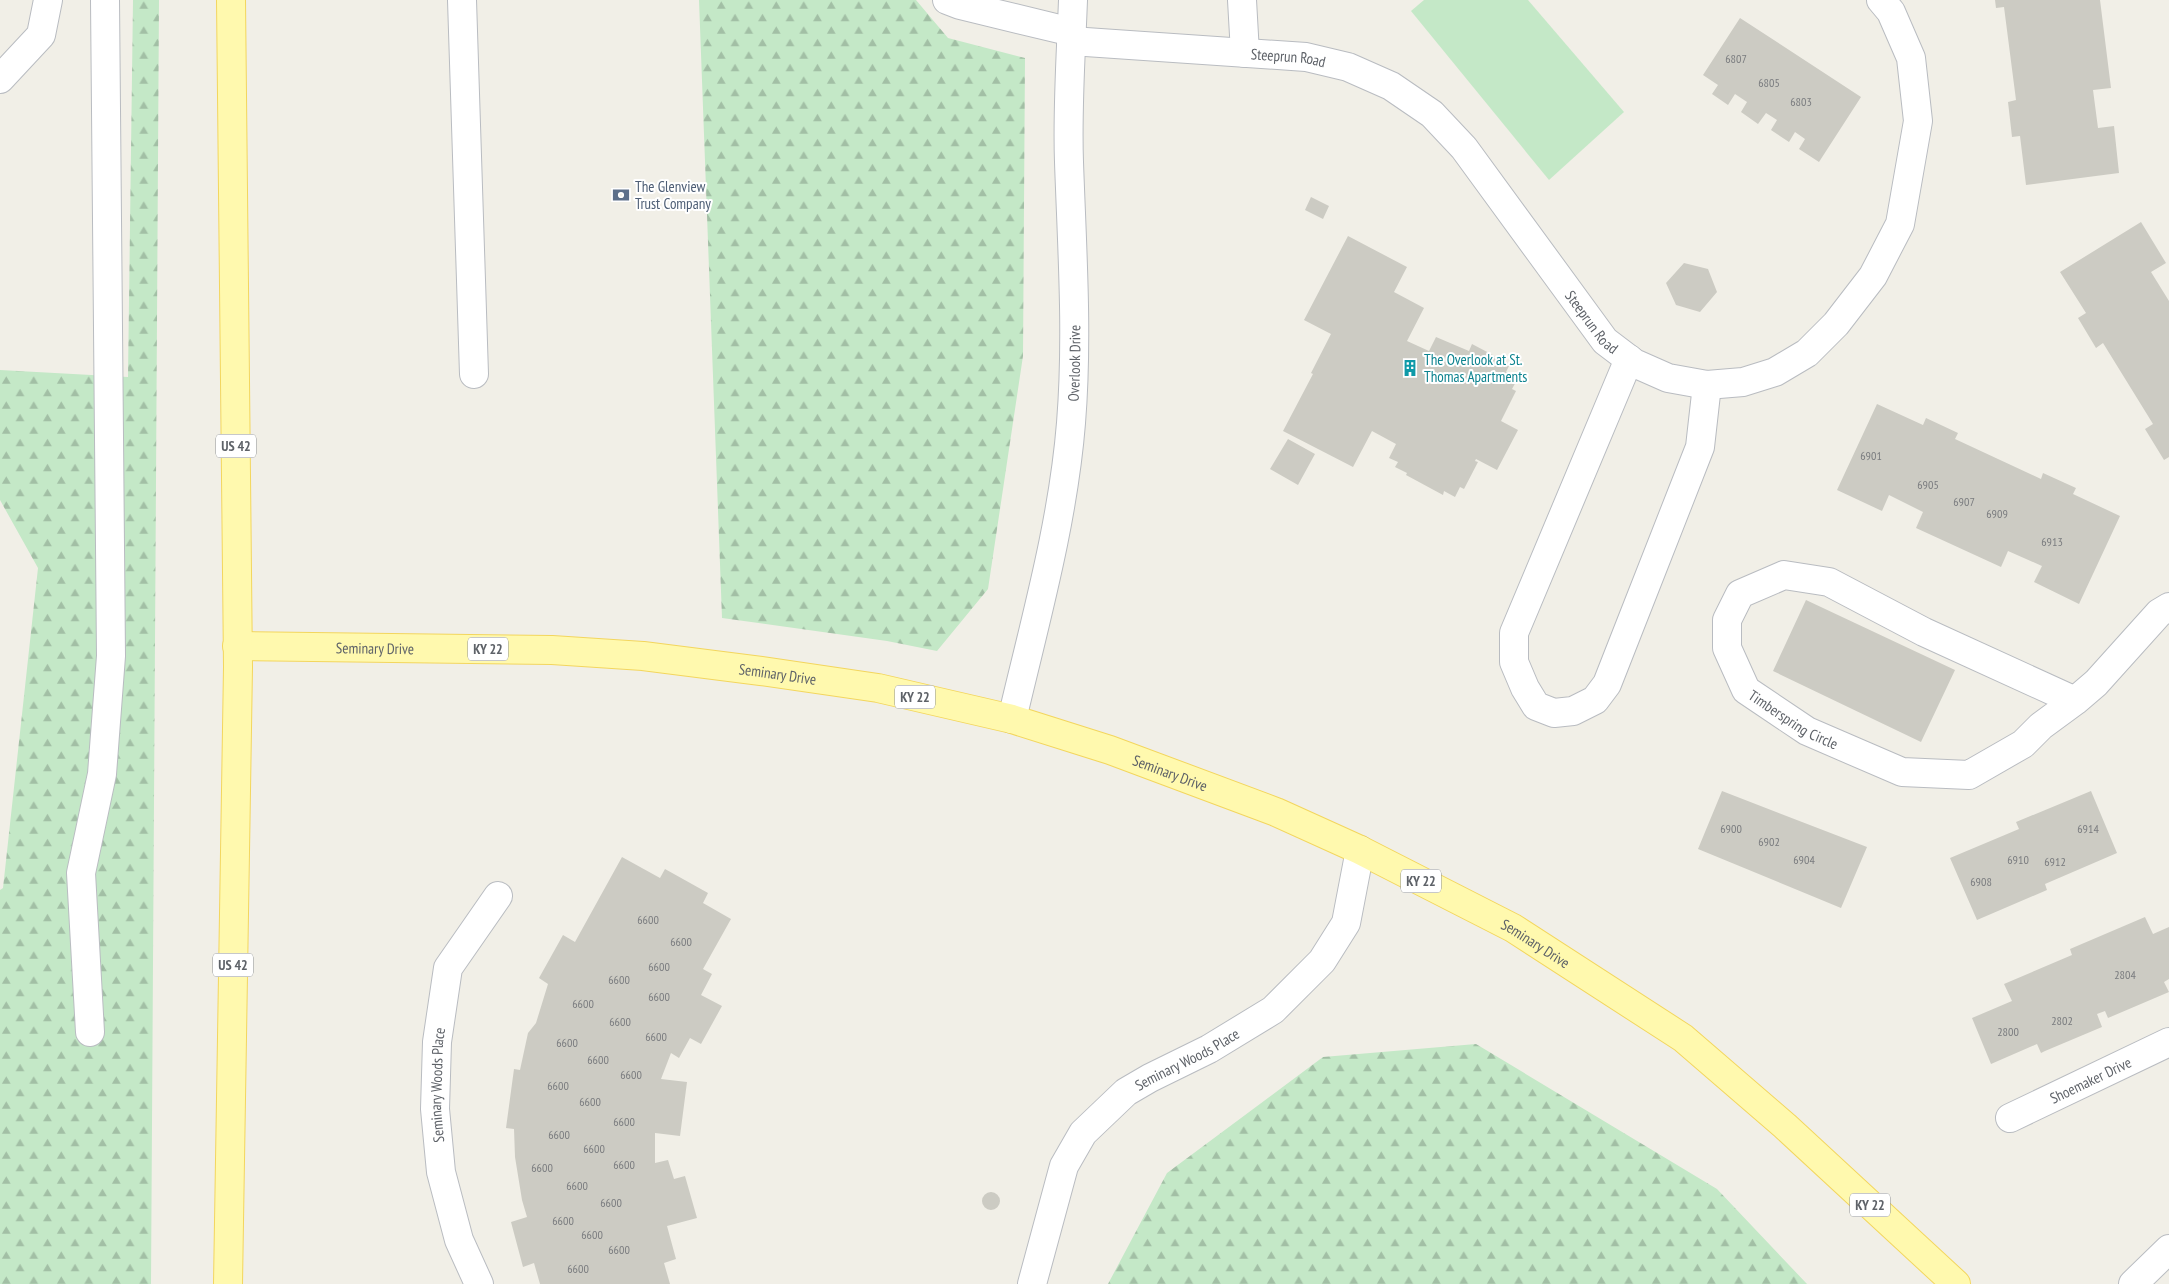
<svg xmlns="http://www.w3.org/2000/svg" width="2169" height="1284" font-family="'PT Sans Narrow',sans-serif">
	<defs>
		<pattern id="forest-firs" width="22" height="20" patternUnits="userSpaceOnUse" patternTransform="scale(1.25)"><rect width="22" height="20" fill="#c4e8c7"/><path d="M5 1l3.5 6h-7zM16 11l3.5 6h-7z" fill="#a2bfa5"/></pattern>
	</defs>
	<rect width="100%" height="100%" fill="#f1efe7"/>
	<!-- forest -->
	<path fill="url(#forest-firs)" d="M 133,0 L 159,0 L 151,1284 L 0,1284 L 0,890 L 3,888 L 38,568 L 0,500 L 0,370 L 128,377 Z
		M 699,0 L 916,0 L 948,38 L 1025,58 L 1023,356 L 988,589 L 937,651 L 887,641 L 722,618 Z
		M 1476,1044 L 1717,1189 L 1807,1284 L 1108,1284 L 1167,1173 L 1323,1057 Z"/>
	<!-- garden -->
	<path fill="#c4e8c7" d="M 1424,0 L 1528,0 L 1624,112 L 1549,180 L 1411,11 Z"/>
	<!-- building -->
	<path fill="#cccbc3" d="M 1995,0 L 2100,0 L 2111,88 L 2093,90 L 2098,128 L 2114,126 L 2119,173 L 2026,185 L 2020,136 L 2012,137 L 2008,102 L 2016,100 L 2004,7 L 1996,8 Z
		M 1740,18 L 1861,97 L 1819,162 L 1799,149 L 1805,139 L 1795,132 L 1789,142 L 1771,130 L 1777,120 L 1766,113 L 1758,124 L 1741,112 L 1747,102 L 1735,94 L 1728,105 L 1712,94 L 1718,85 L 1703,75 Z
		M 1311,197 L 1329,206 L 1323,219 L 1305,210 Z
		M 2141,222 L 2166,263 L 2151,272 L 2169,301 L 2169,457 L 2164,460 L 2145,429 L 2153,424 L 2103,343 L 2096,348 L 2078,318 L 2086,313 L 2060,272 Z
		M 1348,236 L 1407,267 L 1394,292 L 1424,308 L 1407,341 L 1429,351 L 1436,337 L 1469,351 L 1472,344 L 1510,364 L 1506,372 L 1518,378 L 1512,389 L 1516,391 L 1501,421 L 1518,430 L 1497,470 L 1476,459 L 1475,461 L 1478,462 L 1464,489 L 1460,487 L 1455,497 L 1444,491 L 1443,495 L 1406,475 L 1407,473 L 1395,467 L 1398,462 L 1389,458 L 1396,444 L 1372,431 L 1353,467 L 1283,431 L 1313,374 L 1311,373 L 1331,334 L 1304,320 Z
		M 1684,263 L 1708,269 L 1717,292 L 1700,312 L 1676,305 L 1666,283 Z
		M 1877,404 L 1923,425 L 1926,418 L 1958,433 L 1955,439 L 2041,479 L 2043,473 L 2076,488 L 2073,494 L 2120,516 L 2079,604 L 2034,582 L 2042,566 L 2008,551 L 2001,567 L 1916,528 L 1923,512 L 1889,495 L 1882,511 L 1837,490 Z
		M 1288,439 L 1315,454 L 1298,485 L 1270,469 Z
		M 1806,600 L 1955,670 L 1921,742 L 1773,671 Z
		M 1722,791 L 1867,847 L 1841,908 L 1698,849 Z
		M 2091,791 L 2117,853 L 2045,884 L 2047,890 L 1977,920 L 1950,858 L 2019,829 L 2016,822 Z
		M 622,857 L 660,878 L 665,869 L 708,893 L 703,903 L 731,919 L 703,969 L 712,974 L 701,995 L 722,1006 L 701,1044 L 690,1038 L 679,1058 L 671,1053 L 661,1079 L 687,1082 L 680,1136 L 655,1133 L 655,1163 L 668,1160 L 674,1179 L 685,1176 L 697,1218 L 667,1226 L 676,1259 L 664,1263 L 670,1284 L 540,1284 L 534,1263 L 523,1267 L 511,1222 L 527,1217 L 522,1200 L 515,1157 L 514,1129 L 506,1128 L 514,1069 L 520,1070 L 528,1033 L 536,1023 L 548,984 L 539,978 L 563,935 L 575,942 Z
		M 2145,917 L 2153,934 L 2169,927 L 2169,979 L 2164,982 L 2169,992 L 2108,1018 L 2105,1011 L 2097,1014 L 2102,1027 L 2045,1051 L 2041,1053 L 2037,1044 L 1991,1064 L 1972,1018 L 2012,1001 L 2004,984 L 2072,955 L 2070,949 Z
		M982 1201a9 9 0 1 1 18 0a9 9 0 1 1-18 0Z"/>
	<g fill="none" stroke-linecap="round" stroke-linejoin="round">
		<!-- minor casing -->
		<g stroke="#b9bcc1" stroke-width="30">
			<g id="minor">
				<path d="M 462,0 L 474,374"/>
				<path d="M 947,0 L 960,5 L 1072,32"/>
				<path d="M 1242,0 L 1245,53"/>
				<path id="s1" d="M 1071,41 L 1306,57 L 1348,67 L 1391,86 L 1432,114 L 1464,148 L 1605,341 L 1634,363 L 1668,378 L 1707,385 L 1743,382 L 1775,372 L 1807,353 L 1836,324 L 1873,276 L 1900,224 L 1918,121 L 1911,58 L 1891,12 L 1881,0"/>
				<path d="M 0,79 L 41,35 L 48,0"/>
				<path d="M 1629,359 L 1514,633 L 1514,662 L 1525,688 L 1536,706 L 1554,713 L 1573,711 L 1595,700 L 1607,684 L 1700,447 L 1707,385"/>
				<path id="s2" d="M 2075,701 L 1924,632 L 1829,582 L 1784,575 L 1740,594 L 1727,620 L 1727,648 L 1746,690 L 1807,731 L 1902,772 L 1969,775 L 2023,744 L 2041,726 L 2075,701 L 2096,683 L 2159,613 L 2169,607"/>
				<path id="s3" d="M 1012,719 C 1035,621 1063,523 1071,423 C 1078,336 1072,249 1069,162 C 1067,108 1071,54 1073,0"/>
				<path d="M 90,1032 L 81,873 L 102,774 L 111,656 L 105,0"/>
				<path id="s4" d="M 2010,1118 L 2169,1042"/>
				<path id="s5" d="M 479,1284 L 459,1240 L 441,1172 L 435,1109 L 437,1042 L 448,968 L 498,896"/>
				<path id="s6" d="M 1032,1284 L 1064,1166 L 1083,1133 L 1126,1092 L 1150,1078 L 1209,1049 L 1273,1010 L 1322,961 L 1346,923 L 1360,850"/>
				<path d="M 2133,1284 L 2169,1249"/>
			</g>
		</g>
		<!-- major casing -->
		<g stroke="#f3d65e" stroke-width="30">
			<g id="major">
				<path id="s7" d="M 237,646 L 552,650 L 643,656 L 761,671 L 878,688 L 1012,719 L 1110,750 L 1276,812 L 1360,850 L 1513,928 L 1683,1038 L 1785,1126 L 1956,1284"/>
				<path d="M 228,1284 L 238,667 L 231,0"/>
			</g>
		</g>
		<!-- minor -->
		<use href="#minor" stroke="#fff" stroke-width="28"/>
		<!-- major -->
		<use href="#major" stroke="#fff9ae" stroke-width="28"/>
	</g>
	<!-- icons -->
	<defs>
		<g id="bank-bare" transform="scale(1.35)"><path d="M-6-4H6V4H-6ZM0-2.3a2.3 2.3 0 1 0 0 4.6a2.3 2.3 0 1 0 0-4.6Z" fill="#5c6f8a" stroke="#fff" stroke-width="2.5" paint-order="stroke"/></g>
		<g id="building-bare" transform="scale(1.35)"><path d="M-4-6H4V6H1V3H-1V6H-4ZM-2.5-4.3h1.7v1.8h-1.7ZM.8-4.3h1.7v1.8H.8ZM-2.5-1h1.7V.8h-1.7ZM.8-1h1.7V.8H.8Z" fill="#0f9aa8" stroke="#fff" stroke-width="2.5" paint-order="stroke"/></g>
	</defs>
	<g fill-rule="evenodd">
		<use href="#bank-bare" x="621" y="195"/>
		<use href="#building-bare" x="1410" y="368"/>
	</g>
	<g text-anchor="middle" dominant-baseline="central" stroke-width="4" stroke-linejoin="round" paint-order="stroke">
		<!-- number labels -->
		<g font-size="12" fill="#7a7c7f">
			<text x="1736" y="58">6807</text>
			<text x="1769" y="82">6805</text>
			<text x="1801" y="101">6803</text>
			<text x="1871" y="455">6901</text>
			<text x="1928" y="484">6905</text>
			<text x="1964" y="501">6907</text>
			<text x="1997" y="513">6909</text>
			<text x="2052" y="541">6913</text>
			<text x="1731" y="828">6900</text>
			<text x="2088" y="828">6914</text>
			<text x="1769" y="841">6902</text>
			<text x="1804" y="859">6904</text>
			<text x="2018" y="859">6910</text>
			<text x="2055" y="861">6912</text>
			<text x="1981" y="881">6908</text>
			<text x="648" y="919">6600</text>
			<text x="681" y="941">6600</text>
			<text x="659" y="966">6600</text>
			<text x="2125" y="974">2804</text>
			<text x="619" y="979">6600</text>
			<text x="659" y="996">6600</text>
			<text x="583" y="1003">6600</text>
			<text x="2062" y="1020">2802</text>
			<text x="620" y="1021">6600</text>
			<text x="2008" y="1031">2800</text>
			<text x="656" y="1036">6600</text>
			<text x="567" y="1042">6600</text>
			<text x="598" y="1059">6600</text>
			<text x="631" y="1074">6600</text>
			<text x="558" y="1085">6600</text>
			<text x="590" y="1101">6600</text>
			<text x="624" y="1121">6600</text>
			<text x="559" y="1134">6600</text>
			<text x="594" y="1148">6600</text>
			<text x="624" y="1164">6600</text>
			<text x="542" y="1167">6600</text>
			<text x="577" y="1185">6600</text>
			<text x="611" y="1202">6600</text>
			<text x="563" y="1220">6600</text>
			<text x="592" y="1234">6600</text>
			<text x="619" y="1249">6600</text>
			<text x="578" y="1268">6600</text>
		</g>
		<!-- shield labels -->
		<g fill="#fff" stroke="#8e9195" stroke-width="1">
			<rect x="216" y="434.5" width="40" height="23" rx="4"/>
			<rect x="468" y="637.5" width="40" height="23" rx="4"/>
			<rect x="895" y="685.5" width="40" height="23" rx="4"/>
			<rect x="1401" y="869.5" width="40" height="23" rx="4"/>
			<rect x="213" y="953.5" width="40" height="23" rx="4"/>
			<rect x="1850" y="1193.5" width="40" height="23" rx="4"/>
		</g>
		<g font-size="14" font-weight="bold" fill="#5e6268">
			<text x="236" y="446">US 42</text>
			<text x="488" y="649">KY 22</text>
			<text x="915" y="697">KY 22</text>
			<text x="1421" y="881">KY 22</text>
			<text x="233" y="965">US 42</text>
			<text x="1870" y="1205">KY 22</text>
		</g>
		<!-- street labels -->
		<g font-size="15" fill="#5e6268" stroke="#fff">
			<text stroke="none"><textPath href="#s1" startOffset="218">Steeprun Road</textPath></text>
			<text stroke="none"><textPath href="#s1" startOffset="638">Steeprun Road</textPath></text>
			<text stroke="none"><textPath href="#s3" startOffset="362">Overlook Drive</textPath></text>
			<text stroke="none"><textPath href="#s7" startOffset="138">Seminary Drive</textPath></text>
			<text stroke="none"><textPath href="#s7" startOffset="542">Seminary Drive</textPath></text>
			<text stroke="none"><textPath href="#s2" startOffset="526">Timberspring Circle</textPath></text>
			<text stroke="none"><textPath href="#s7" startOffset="948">Seminary Drive</textPath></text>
			<text stroke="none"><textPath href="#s7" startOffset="1352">Seminary Drive</textPath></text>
			<text stroke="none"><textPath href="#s6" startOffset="289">Seminary Woods Place</textPath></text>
			<text stroke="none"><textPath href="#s4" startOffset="89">Shoemaker Drive</textPath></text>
			<text stroke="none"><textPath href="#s5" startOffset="206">Seminary Woods Place</textPath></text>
		</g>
		<!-- service labels -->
		<g font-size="15" fill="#4e5e75" stroke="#fff" text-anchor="start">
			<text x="635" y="186">The Glenview<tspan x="635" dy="17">Trust Company</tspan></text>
		</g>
		<!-- culture labels -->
		<g font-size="15" fill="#0d838f" stroke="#fff" text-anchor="start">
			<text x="1424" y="359">The Overlook at St.<tspan x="1424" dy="17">Thomas Apartments</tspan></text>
		</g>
	</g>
</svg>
